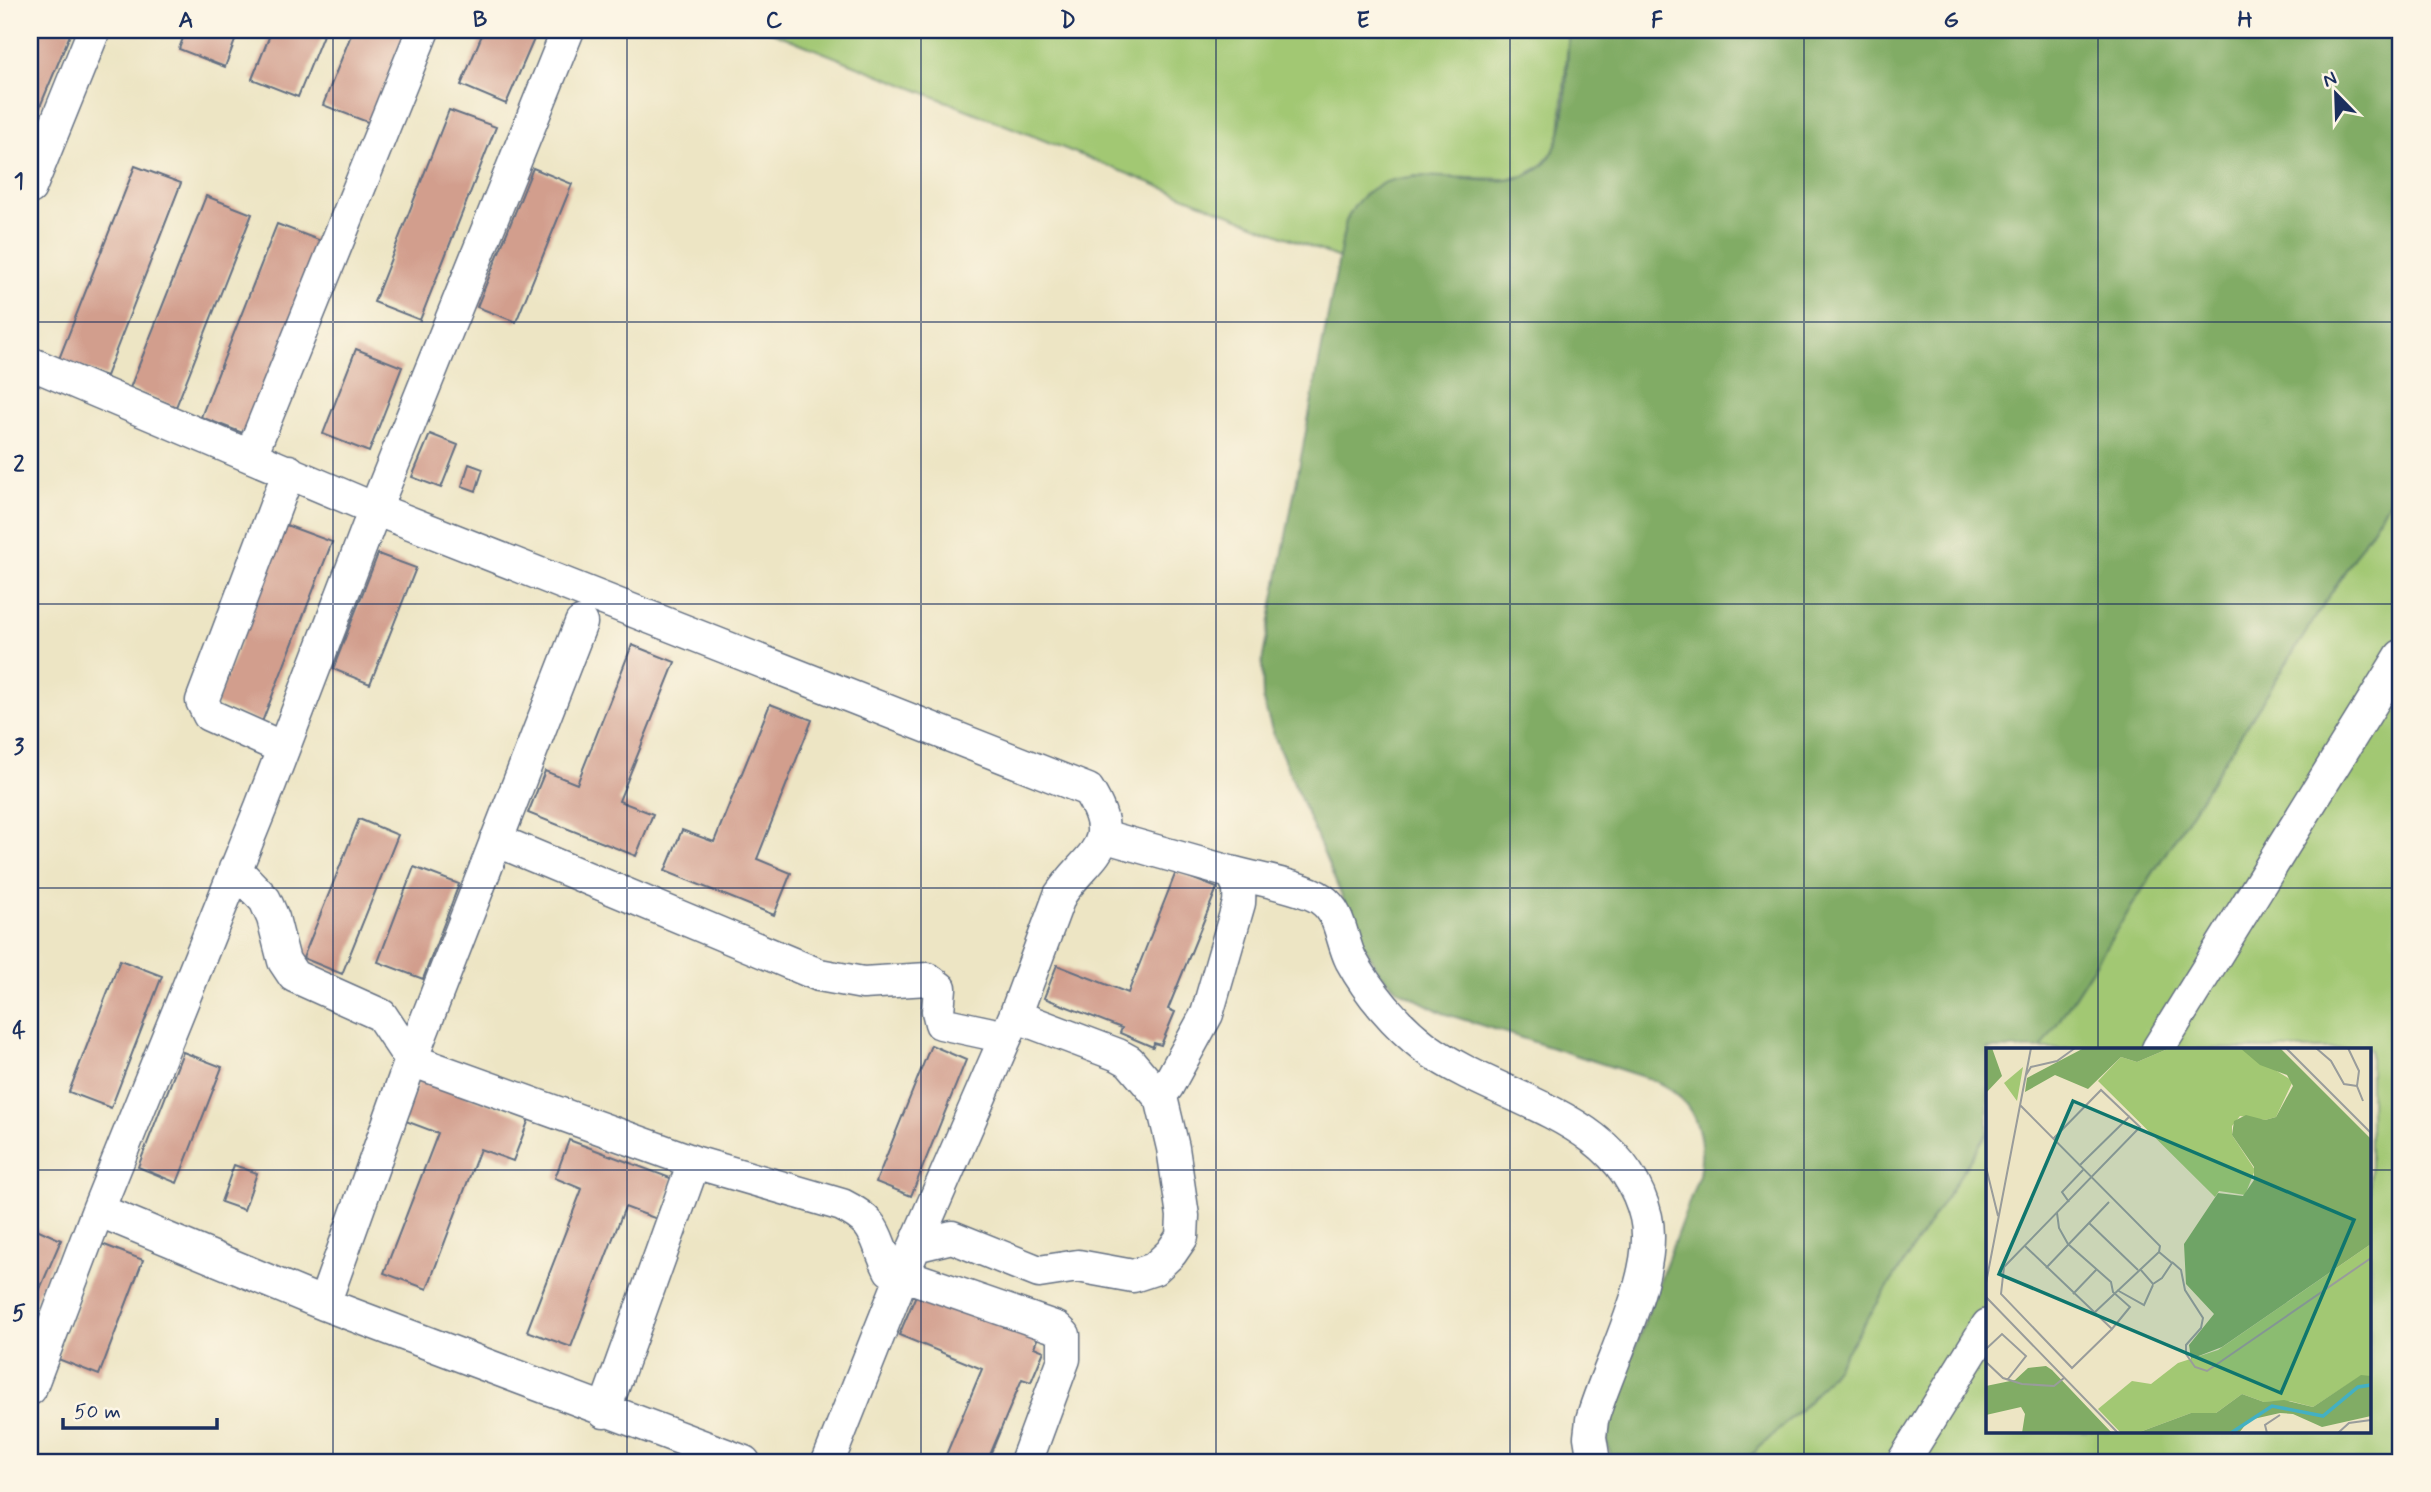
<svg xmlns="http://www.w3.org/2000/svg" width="2431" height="1492" font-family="Mynerve,sans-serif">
	<rect width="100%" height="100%" fill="#fcf5e5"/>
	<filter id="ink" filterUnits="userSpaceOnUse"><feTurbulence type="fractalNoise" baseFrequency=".0143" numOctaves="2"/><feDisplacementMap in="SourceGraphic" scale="14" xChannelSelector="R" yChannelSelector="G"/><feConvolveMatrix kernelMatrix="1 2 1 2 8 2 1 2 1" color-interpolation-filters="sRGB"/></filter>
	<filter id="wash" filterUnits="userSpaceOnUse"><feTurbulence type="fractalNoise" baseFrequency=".00686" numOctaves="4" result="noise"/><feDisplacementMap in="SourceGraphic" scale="28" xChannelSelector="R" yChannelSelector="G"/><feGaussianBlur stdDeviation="1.57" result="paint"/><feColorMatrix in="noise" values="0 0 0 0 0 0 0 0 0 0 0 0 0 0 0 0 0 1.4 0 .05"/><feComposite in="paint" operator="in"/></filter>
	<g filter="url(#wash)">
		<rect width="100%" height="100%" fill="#ede5c4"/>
		<!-- green -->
		<path fill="#a2c873" stroke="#5e7c68" stroke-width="2" d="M 767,30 L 1569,30 L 1560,133 L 1553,152 L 1540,167 L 1523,176 L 1504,179 L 1414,176 L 1346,221 L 1339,258 Z
			M 2401,483 L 2401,1462 L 1744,1462 L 1809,1401 L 1835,1369 L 1988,1132 L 1988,1431 L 2370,1431 L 2370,1049 L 2041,1049 Z"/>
		<!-- forest -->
		<path fill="#81ac65" stroke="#4e6e62" stroke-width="2" d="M 1569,30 L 2401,30 L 2401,483 L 2041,1049 L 1988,1049 L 1988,1132 L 1835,1369 L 1809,1401 L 1744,1462 L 1612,1462 L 1607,1442 L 1614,1404 L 1699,1175 C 1707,1133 1694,1098 1653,1080 L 1443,1013 L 1398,990 L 1379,972 L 1357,932 L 1274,736 L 1263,701 L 1262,662 L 1346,221 C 1388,127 1514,223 1553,152 C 1569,123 1566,63 1569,30 Z"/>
		<g id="blocks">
			<!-- building -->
			<path fill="#d29e8d" d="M 33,30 L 72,30 L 39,109 L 30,105 L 30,37 Z
				M 186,30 L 239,30 L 225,67 L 179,49 Z
				M 272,30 L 325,30 L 298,97 L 252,79 Z
				M 353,30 L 406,30 L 370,123 L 323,105 Z
				M 484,30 L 538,30 L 506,104 L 461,85 Z
				M 449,110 L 496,127 L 420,320 L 374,302 Z
				M 135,166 L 181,183 L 106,376 L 59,359 Z
				M 533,168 L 572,184 L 516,322 L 477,307 Z
				M 206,196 L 252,214 L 176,407 L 130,388 Z
				M 277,224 L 324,242 L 248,435 L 201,417 Z
				M 356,349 L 402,367 L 369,452 L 323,434 Z
				M 430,434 L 458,445 L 441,488 L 412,477 Z
				M 469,464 L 483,469 L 476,491 L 462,486 Z
				M 286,525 L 332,542 L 262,722 L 216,704 Z
				M 378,554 L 416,568 L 370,684 L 333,669 Z
				M 632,645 L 675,662 L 619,801 L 653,814 L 636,856 L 528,813 L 545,771 L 577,784 Z
				M 770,704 L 812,720 L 757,859 L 791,873 L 774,915 L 665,871 L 682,830 L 714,842 Z
				M 359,819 L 398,835 L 342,974 L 303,958 Z
				M 414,867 L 459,884 L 423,979 L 378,962 Z
				M 1176,872 L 1217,888 L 1168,1009 L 1175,1012 L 1161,1045 L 1154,1043 L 1153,1047 L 1120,1033 L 1122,1028 L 1044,998 L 1057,965 L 1128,993 Z
				M 120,960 L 162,976 L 111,1108 L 69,1092 Z
				M 931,1045 L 966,1060 L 911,1196 L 876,1182 Z
				M 183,1052 L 222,1067 L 177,1183 L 138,1167 Z
				M 420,1078 L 529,1119 L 513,1161 L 480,1149 L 427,1289 L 384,1273 L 438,1133 L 403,1120 Z
				M 569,1140 L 673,1179 L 657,1219 L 625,1207 L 571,1347 L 527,1331 L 582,1189 L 555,1178 Z
				M 234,1165 L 257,1173 L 244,1210 L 221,1202 Z
				M 30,1226 L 61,1240 L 30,1312 Z
				M 102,1244 L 143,1260 L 99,1375 L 58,1359 Z
				M 919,1288 L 1038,1337 L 1034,1347 L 1044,1351 L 1031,1382 L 1022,1379 L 987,1462 L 943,1462 L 982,1369 L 899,1335 Z"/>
		</g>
	</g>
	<g filter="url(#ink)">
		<use href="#blocks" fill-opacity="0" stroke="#646f82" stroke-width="2"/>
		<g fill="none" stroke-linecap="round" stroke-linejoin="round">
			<!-- minor casing -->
			<g stroke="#646f82" stroke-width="35">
				<path id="minor" d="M 30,188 L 94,30
					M 30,363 L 375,509 L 1088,790 C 1124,847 1088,853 1060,895 L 1015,1016 L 902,1276 L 828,1462
					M 251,455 L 423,30
					M 283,748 L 209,715 L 202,701 L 289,471
					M 496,840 L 819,975 L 863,983 L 928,979 L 940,988 L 938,1011 L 941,1023 L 1006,1037
					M 235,869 L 265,900 L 273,918 L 284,961 L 294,976 L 381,1015 L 411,1060 L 694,1162 L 842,1205 C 880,1224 873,1236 890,1270 L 1057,1328 L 1064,1335 L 1064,1359 L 1026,1462
					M 1230,872 C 1252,878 1304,887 1321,899 C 1341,912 1341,940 1351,960 C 1369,993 1396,1025 1426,1048 C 1500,1102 1622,1114 1646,1217 C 1659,1273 1608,1364 1592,1420 L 1590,1437 L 1594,1462
					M 1015,1016 L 1118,1055 L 1129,1061 L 1157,1094 L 1167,1087 L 1207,1014 L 1239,903 C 1240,890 1239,882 1230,872 L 1103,836
					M 2158,1049 L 2401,656
					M 98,1210 L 324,1304 L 744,1462
					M 915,1246 L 952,1237 L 1039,1272 L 1078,1266 L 1133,1276 L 1154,1269 L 1171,1253 L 1182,1237 L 1183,1216 L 1173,1148 L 1160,1093
					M 324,1304 L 411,1060 L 581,623
					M 30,1389 L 98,1210 L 261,807 L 375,509 L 568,30
					M 604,1412 L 694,1162
					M 1903,1462 L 1988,1325"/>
			</g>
			<!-- minor -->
			<use href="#minor" stroke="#fff" stroke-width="32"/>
		</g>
	</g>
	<!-- grid -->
	<path fill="none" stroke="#1b2f5e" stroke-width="2" stroke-opacity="0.55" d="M 333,30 L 333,1462M 627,30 L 627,1462M 921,30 L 921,1462M 1216,30 L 1216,1462M 1510,30 L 1510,1462M 1804,30 L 1804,1462M 2098,30 L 2098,1049M 30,322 L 2401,322M 30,604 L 2401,604M 30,888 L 2401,888M 30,1170 L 1988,1170M 2370,1170 L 2401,1170M 2098,1431 L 2098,1462"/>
	<!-- overview -->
	<g transform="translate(1986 1048)">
		<rect width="385" height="385" fill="#ede5c4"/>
		<path d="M 184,0 L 254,0 L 307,33 L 290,69 L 279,72 L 254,68 L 246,78 L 246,87 L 269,122 L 259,147 L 233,143 L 229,149 L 112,33 L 135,9 L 151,14 ZM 37,19 L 31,53 L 18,35 ZM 385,196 L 385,328 L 373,329 L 327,359 L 304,353 L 278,354 L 256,346 L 230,365 L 205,365 L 151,385 L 135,385 L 112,361 L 146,333 L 165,336 L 192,315 L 232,302 Z" fill="#a2c873"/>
		<path d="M 0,0 L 6,0 L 16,28 L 0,45 ZM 98,0 L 184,0 L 151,14 L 135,9 L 102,41 L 69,27 L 39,44 L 41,30 ZM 254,0 L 294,0 L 385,91 L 385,196 L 236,299 L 205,311 L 203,297 L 228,266 L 200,236 L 198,196 L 232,145 L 257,148 L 268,132 L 268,119 L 246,87 L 248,73 L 260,67 L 279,72 L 290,69 L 307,38 L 301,27 L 274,17 ZM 60,318 L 66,322 L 126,385 L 36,385 L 39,366 L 35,359 L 0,367 L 0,338 L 29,332 L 42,320 ZM 375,327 L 385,328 L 385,368 L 336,379 L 307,366 L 294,365 L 263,372 L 253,385 L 151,385 L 205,365 L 230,365 L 256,346 L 278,354 L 298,352 L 327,359 Z" fill="#81ac65"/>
		<path fill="none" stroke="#44b0c2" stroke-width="3.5" d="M 245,385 L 286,358 L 337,368 L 372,339 L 385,337"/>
		<path fill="none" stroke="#999c9b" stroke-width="2" d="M 300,0 L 385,85M 330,0 L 345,13 L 358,36 L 371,38M 362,0 L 373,23 L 371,38 L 377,53M 40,27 L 45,19 L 71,13 L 89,0M 34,57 L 174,198 L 173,204 L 108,265M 67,91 L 115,42 L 154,79 L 18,219 L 15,246 L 86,320 L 126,281M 93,118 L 144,68M 0,119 L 12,168M 83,154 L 76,144 L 97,122M 103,175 L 152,222M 39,198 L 126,281 L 144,259 L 127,244 L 125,234 L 82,196 L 73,180 L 71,165M 186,214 L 195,222 L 199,242 L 217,270 L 215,280 L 200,297 L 200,306 L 209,319 L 221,323 L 385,210M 60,220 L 123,154M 154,221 L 167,236 L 176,230 L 186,215 L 173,204M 0,235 L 45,0M 131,242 L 158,257 L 167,237M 87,246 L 110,222M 0,249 L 132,385M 0,301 L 16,286 L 40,308 L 22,331M 0,314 L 17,330 L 36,336 L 68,338 L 78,330M 281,385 L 279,377 L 294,367M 352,385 L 363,375 L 385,372"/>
		<path fill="#0f766e" fill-opacity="0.15" stroke="#0f766e" stroke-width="3.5" d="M 87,53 L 368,172 L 295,345 L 13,226 Z"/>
		<rect width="385" height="385" fill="none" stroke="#1b2f5e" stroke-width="3.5"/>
	</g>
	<!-- margin -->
	<rect width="2431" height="1492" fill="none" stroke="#fcf5e5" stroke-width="77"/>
	<!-- north arrow -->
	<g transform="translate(2336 94) rotate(337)" stroke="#fcf5e5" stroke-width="5" paint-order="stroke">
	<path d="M0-5L12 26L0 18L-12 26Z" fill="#1b2f5e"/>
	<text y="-10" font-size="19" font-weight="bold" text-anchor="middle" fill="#1b2f5e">N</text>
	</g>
	<!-- scale -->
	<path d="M63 1418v10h154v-10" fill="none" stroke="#1b2f5e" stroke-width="3.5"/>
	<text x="74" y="1418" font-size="21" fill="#1b2f5e" stroke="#fcf5e5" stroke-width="5" paint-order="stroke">50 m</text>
	<rect x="38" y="38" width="2354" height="1416" fill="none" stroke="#1b2f5e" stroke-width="2.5"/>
	<g font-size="23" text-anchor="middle" font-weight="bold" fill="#1b2f5e">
		<text x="186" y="27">A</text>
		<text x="480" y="27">B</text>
		<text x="774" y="27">C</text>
		<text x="1068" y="27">D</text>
		<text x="1363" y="27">E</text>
		<text x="1657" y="27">F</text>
		<text x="1951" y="27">G</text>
		<text x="2245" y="27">H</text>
		<text x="19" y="188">1</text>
		<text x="19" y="471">2</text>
		<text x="19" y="754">3</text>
		<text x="19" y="1037">4</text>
		<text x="19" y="1320">5</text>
	</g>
</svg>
